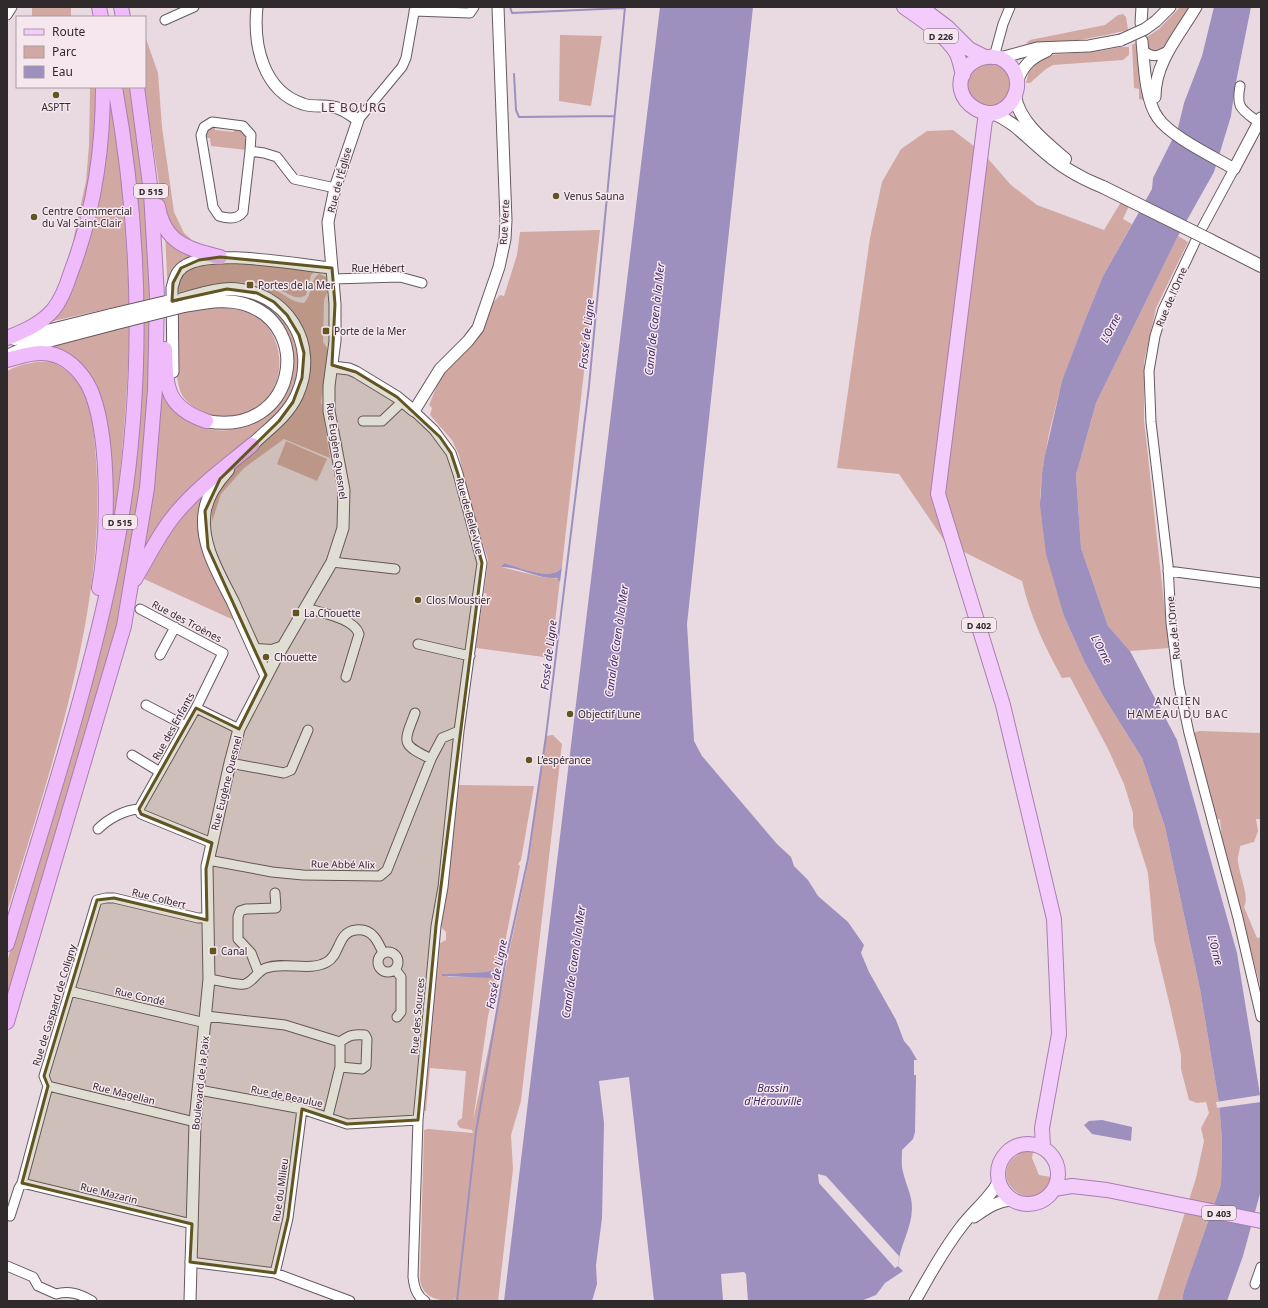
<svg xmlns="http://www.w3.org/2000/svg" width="1268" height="1308" font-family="'Noto Sans',sans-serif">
	<rect width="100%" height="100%" fill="#e9dae2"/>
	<!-- green -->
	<path fill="#d2a8a2" d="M 32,7 L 71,7 L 71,17 L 32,17 Z
		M 1180,7 L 1192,7 L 1167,47 L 1159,53 L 1149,53 L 1144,39 L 1159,29 Z
		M 1123,14 L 1126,17 L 1128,30 C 1110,35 1042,48 1026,43 L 1030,40 L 1105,25 L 1118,15 Z
		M 560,35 L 602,36 L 591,106 L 559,101 Z
		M 145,36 L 158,73 L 162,127 L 174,212 L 184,233 L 201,248 L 180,239 L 164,216 L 144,87 Z
		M 1139,41 L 1145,100 L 1139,99 L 1139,89 L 1134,88 L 1132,45 Z
		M 1121,47 L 1129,47 L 1129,55 L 1123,60 L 1053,65 L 1046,69 L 1030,83 L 1026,83 L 1030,67 L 1048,55 L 1100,51 Z
		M 997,62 L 1011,76 L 1008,100 L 995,108 L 972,102 L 965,84 L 974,66 Z
		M 90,87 L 99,87 C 95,139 95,194 73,241 L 86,181 L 89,145 Z
		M 120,87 L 132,87 L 144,167 L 153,298 L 141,301 Z
		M 110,90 C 120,161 127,232 129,304 L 53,321 L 50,319 L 69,292 Z
		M 215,125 L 215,130 L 234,132 L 234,127 L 240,128 L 246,135 L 247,150 L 211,146 L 210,138 L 205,138 L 207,129 Z
		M 953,130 L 983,153 L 1011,185 L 1037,205 L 1104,230 L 1121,202 L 1133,197 L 1123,219 L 1132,224 L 1103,276 L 1085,320 L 1062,382 L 1049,433 L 1042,474 L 1040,497 L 1064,616 L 1085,663 L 1105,699 L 1142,758 L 1165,827 L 1200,989 L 1219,1103 L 1222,1140 L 1221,1185 L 1184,1290 L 1182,1301 L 1157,1301 L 1196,1178 L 1204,1141 L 1201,1128 L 1209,1113 L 1206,1102 L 1197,1103 L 1189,1100 L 1181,1069 L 1181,1055 L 1170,1006 L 1154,940 L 1148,873 L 1133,826 L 1133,813 L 1124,784 L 1108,749 L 1070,677 L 1062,678 C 1045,647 1030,616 1022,581 L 946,543 L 899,474 L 837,468 L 870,238 L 882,182 L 901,149 L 927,131 Z
		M 600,230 L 562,566 C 554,583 519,567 504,563 L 501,567 L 542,577 L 560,579 L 551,658 L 476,648 L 483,598 L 486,598 L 487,594 L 484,593 L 488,560 L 469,500 L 459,455 L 452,440 L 430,415 L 432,408 L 429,405 L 442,374 L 471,344 L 475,343 L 491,305 L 500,295 L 504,296 L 517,255 L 520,232 Z
		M 165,234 L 200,255 L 190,259 L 168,295 Z
		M 1178,236 L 1188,242 L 1156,308 L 1144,362 L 1144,420 L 1169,648 L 1130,651 L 1108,626 L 1081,548 L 1076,475 L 1096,403 Z
		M 206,260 L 314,270 L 314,272 L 311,275 L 306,295 C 294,303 283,288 270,285 C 235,279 207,285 173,294 L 180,272 Z
		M 319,274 L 326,277 L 328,290 L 324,300 L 323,342 L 327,348 L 327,362 L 321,401 L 330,458 L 284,439 L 244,468 L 221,494 L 212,522 C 212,516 211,509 213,504 C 216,488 228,475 240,464 C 275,430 323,400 307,342 C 299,314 287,302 262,288 C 279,286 288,303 304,303 C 313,294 310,279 319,274 Z
		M 240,295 C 248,297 260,299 267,303 C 293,319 306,360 294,388 C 290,398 284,406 278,414 L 142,556 L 158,449 L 162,380 C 170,389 193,422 201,426 C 214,432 227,431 240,428 C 279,420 308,371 286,334 C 284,330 280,326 277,322 C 266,309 257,302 240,298 Z
		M 215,307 C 233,308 255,311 267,326 C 292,359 278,409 236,416 C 225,418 215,418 206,413 C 197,409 187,404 182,395 C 173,378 176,334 176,314 Z
		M 153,319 L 145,460 L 121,609 L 112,645 L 7,1005 L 7,962 L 83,705 L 101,637 L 142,322 Z
		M 130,324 C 127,398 122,471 111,544 L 96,387 L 53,348 L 53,345 Z
		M 51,361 C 67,370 80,380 87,397 C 94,416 94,440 96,460 C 107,609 50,770 7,912 L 7,371 C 22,363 34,362 51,361 Z
		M 286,441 L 327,459 L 317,481 L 277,464 Z
		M 206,493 L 201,506 L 238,622 L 144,579 C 156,552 180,507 206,493 Z
		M 1199,731 L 1261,733 L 1261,819 L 1256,819 L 1258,831 L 1254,842 L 1240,846 C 1240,851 1237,857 1238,861 C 1239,875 1250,897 1244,907 L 1257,938 L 1261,937 L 1261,989 L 1222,840 L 1220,819 L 1214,820 L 1193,733 Z
		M 553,735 L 562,744 L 521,1101 L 511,1135 L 513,1169 L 498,1301 L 455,1301 L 455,1297 L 454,1301 C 438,1301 423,1298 420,1280 L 424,1130 L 428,1129 L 473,1133 L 472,1130 L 460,1128 L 457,1124 L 458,1121 L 462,1118 L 466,1071 L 430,1068 L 426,1111 L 422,1110 L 438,946 L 440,943 L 446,940 L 446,932 L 441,927 L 447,893 L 445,893 L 457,785 L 534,786 L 521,860 L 518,864 L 520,866 L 500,968 L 486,972 L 442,974 L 449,977 L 498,977 L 488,1016 L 473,1121 L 529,859 L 546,736 Z
		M 1024,1151 L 1033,1152 L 1032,1158 L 1039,1175 L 1051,1177 C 1036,1224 977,1174 1024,1151 Z"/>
	<!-- water -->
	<path fill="#9d8fbe" d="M 660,7 L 753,7 L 687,624 L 694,741 L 702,756 L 777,844 L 791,857 L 794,866 L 808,880 L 818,896 L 848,922 L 864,945 L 861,953 L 869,972 L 896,1020 L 904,1041 L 910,1048 L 917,1060 L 914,1060 L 914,1075 L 916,1075 L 915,1132 L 913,1139 L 902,1150 C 902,1158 901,1165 903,1172 C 906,1185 912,1195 912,1208 C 912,1228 899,1247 898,1266 L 903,1271 L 885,1283 L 876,1295 L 861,1301 L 748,1301 L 746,1274 L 744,1272 L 721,1274 L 723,1301 L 654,1301 L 629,1077 L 599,1081 L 604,1123 L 602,1218 L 596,1265 L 597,1284 L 592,1301 L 504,1301 Z
		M 1214,7 L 1251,7 L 1235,87 L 1231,116 L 1214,172 L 1178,236 L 1096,403 L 1076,475 L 1081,548 L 1108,626 L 1130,651 L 1177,740 L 1237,953 L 1261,1101 L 1261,1190 L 1243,1256 L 1227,1301 L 1182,1301 L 1184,1290 L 1221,1185 L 1222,1140 L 1219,1103 L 1200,989 L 1165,827 L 1142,758 L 1105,699 L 1085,663 L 1064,616 L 1046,554 L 1040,505 L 1042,474 L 1045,455 L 1062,381 L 1085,320 L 1103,276 L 1152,189 L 1153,178 L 1178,128 L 1184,103 L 1202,56 Z
		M 504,563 C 518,567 555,583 562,566 L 560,582 L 557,578 C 536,579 521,567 501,567 Z
		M 500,968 L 498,977 L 494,978 L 442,976 L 442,974 L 486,972 Z
		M 1102,1120 L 1132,1127 L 1131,1141 L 1092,1134 L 1084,1125 L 1089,1121 Z"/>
	<!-- pier -->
	<path fill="#e9dae2" d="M 1261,1095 L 1261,1102 L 1217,1108 L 1216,1102 Z
		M 818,1174 L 826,1176 L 899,1256 L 898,1266 L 895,1268 L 819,1183 Z"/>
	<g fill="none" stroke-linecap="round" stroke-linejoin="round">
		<!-- stream -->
		<path stroke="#9d8fbe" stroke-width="2" d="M 510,7 L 512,13 L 625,8
			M 514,74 L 516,110 L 519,117 L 614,116
			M 457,1301 L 476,1132 L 505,964 L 528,859 L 546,736 L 589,386 L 625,7"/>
		<!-- minor casing -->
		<g stroke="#665960" stroke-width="11">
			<path id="minor" d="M 414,11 L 470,13 L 474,7
				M 7,15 L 12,7
				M 165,20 L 194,7
				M 1143,50 C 1152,59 1159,56 1169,50
				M 994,57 L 1003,24 L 1010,7
				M 1240,86 C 1236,108 1241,109 1258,122
				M 358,120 L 402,67 L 406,58 L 415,7
				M 250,151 L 243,212 C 237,220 228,219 219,216 L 213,207 L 201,135 L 204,127 L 212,122 L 243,126 L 251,135 L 250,151 L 264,153 L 277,157 L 294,179 L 335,188
				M 1201,230 L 1234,169
				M 1196,240 L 1163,310 L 1155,336 L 1149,371 L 1151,422 L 1168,565 L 1171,623 L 1179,686 L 1189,733 L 1238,918 L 1261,1017
				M 333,279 L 400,277 L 422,283
				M 414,411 L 434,430 L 451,453 L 458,474 L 482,563 L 459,731 L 443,887 L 436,926 L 418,1120 L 413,1277 C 414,1286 416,1296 425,1301
				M 363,421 L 382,421 L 403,401
				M 332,562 L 395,569
				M 1168,571 L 1261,583
				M 306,608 C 321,613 354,618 359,634 L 346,677
				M 418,644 L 470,656
				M 160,655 L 175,627
				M 146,705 L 186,726
				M 196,708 L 239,729
				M 415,713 C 403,744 401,744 431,759
				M 132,755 L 160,772
				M 230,763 L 284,773 L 291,770 L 308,730
				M 139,809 L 196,708 L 223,653 L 140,609
				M 139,809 L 141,814 L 212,843
				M 98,829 C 109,818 125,810 139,809
				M 208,860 L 272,872 L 303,875 L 380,876 L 387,870 L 431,759 L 442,738 L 459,731
				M378 962a10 10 0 1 1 20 0a10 10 0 1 1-20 0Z
				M 395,969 L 401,977 L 401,1012 L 397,1017
				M 258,971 L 251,953 L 238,939 L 238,917 L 240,911 L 246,909 L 276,908 L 275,893
				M 209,979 C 217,980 238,986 245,984 C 254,981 257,971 266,968 C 285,961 309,972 327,962 C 341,954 337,932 356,930 C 372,928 378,941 383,953
				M 69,991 L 206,1023
				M 206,1016 L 285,1025 L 340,1042 L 340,1067 L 328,1116
				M 340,1042 C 349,1035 354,1034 365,1035 L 367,1039 L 366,1066 L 362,1069 L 340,1067
				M 48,1086 L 195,1122
				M 199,1090 L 302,1109 L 347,1124 L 418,1120
				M 22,1183 L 192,1224
				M 10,1216 L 19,1188 L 22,1183 L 48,1086 L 44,1076 L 97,900 L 106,898 L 114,898 L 198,918 L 207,918
				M 190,1262 L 275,1273 L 350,1301
				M 7,1266 L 33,1277 L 38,1286 L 56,1294 C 69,1290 80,1294 92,1301
				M 275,1273 L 288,1218 L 302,1109
				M 1255,1284 L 1261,1267"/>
		</g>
		<!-- tertiary casing -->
		<g stroke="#665960" stroke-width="13">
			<path id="tertiary" d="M 1156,21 L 1170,7
				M 1141,23 L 1142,7
				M 1142,41 C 1144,62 1145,101 1158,118 C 1170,136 1214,157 1234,169 L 1261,118
				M 1000,58 L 1037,48 L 1089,46 L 1121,40
				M 1017,82 C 1023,65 1031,58 1047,51
				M 1155,97 C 1155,62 1179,36 1196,7
				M 332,367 L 349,369 L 356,372 L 397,397 L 414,411 L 440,369 L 468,341 L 478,328 L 499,267 L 505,239 L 506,220 L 498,7
				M 173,372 L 172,288 C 174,280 176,272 183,267 C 209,247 298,265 332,268
				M 974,1217 C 986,1209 996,1201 1012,1200
				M 190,1301 L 195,1122 L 209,979 L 207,866 L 230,763 L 239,729 L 275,660 L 332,562 L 343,528 L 344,490 L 329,411 L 329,386 L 335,341 L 335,304 L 328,222 L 335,188 L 358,120 C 352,116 346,111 340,109 C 329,104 314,108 303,104 C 263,91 253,45 257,7
				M 915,1301 C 929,1276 943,1250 961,1227 C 971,1213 992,1196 998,1182"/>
		</g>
		<!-- secondary casing -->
		<g stroke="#665960" stroke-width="14">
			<path id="secondary" d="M 1015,96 C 1019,122 1045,142 1065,159
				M 993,113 C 1015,123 1022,133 1040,148 C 1058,165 1080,178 1103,187
				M 1210,240 L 1261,266
				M 182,299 C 198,295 214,289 230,289 C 286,290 320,344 297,395 C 286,419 263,432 246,451
				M 184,306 C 204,303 225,298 244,304 C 315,325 296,438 206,421
				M 15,339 L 111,315
				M 7,356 L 29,346 L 113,324
				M 228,470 C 217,482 208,494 205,510 C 199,543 219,574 233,602 C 244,627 255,651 266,675
				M 256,650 L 272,651 L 281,648"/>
		</g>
		<!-- primary casing -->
		<g stroke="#aa7db2" stroke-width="16">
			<path id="primary" d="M 904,7 C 920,18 948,37 957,54 C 960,61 961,68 963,75
				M 923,9 L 947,27 L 969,49 L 985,57
				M 994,57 C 975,55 957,70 961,90 C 963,99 969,105 976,109 C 1009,128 1036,76 1000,58
				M 990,113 L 985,120 L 938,494 L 1003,705 L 1054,919 L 1059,1034 L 1042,1128 L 1043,1147
				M998 1174a30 30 0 1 1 60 0a30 30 0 1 1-60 0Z
				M 1054,1189 L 1072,1186 L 1107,1190 L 1261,1221"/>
		</g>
		<!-- trunk casing -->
		<g stroke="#aa7db2" stroke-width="16">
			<path id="trunk" d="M 99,7 L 101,17
				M 121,7 L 123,17
				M 158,206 C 164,243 188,249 220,257
				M 7,338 C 24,331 41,324 53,310 C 62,299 67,285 71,272 C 94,212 103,150 103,87
				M 165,349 C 166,388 166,407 206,421
				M 7,360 C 22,356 39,350 55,355 C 73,361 87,379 93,396 C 110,444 108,537 99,588
				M 135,579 C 149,556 160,531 178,511 C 199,486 227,466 252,445
				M 7,944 C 45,817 88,690 114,559 C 145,404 143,242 115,87
				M 7,1022 L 124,626 L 147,488 L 155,390 L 157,296 L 151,192 L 137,87"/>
		</g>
		<!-- minor -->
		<use href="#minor" stroke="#fff" stroke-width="9"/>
		<!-- tertiary -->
		<use href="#tertiary" stroke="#fff" stroke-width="11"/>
		<!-- secondary -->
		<use href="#secondary" stroke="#fff" stroke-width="12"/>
		<!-- primary -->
		<use href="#primary" stroke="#f4ccfb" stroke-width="14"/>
		<!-- trunk -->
		<use href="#trunk" stroke="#f0bbfa" stroke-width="14"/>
		<!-- tertiary-bridge casing -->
		<g stroke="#665960" stroke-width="13" stroke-linecap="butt">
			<path id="tertiary-bridge" d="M 1121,40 L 1145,29 L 1156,21"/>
		</g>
		<!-- secondary-bridge casing -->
		<g stroke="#665960" stroke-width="14" stroke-linecap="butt">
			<path id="secondary-bridge" d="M 1103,187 L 1210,240
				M 111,315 L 166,302
				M 113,324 L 184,306"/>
		</g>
		<!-- tertiary-bridge -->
		<use href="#tertiary-bridge" stroke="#fff" stroke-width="11"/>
		<!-- secondary-bridge -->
		<use href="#secondary-bridge" stroke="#fff" stroke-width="12"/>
	</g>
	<!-- marked area -->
	<path fill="#625522" fill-opacity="0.2" stroke="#625522" stroke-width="3" stroke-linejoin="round" d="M 220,257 L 332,268 L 335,304 L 332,365 L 356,372 L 397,397 L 440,437 L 451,453 L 458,474 L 482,563 L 436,926 L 418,1120 L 347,1124 L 302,1109 L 288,1218 L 275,1273 L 190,1262 L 192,1224 L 22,1183 L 48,1086 L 44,1076 L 97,900 L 114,898 L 207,920 L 206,869 L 212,843 L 141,814 L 139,809 L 196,708 L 239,729 L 266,675 L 208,548 L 205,511 L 220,479 L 279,421 L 293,402 L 302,378 L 304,353 L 299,335 L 287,315 L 274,302 L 257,293 L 227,289 L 172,301 L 173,283 L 181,268 L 199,260 Z"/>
	<!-- markers -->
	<g fill="#625522" stroke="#f6e7ef" stroke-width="1.5">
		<circle cx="56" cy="95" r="4"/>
		<circle cx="556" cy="196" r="4"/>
		<circle cx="34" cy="217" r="4"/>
		<rect x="246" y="281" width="8" height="8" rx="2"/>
		<rect x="322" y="327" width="8" height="8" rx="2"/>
		<circle cx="418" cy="600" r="4"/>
		<rect x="292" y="609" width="8" height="8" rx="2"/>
		<circle cx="266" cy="657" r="4"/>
		<circle cx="570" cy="714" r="4"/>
		<circle cx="529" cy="760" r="4"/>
		<rect x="209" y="947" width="8" height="8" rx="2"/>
	</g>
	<g text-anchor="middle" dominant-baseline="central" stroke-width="3" stroke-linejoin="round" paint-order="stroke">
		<!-- shield labels -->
		<g fill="#f6e7ef" stroke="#6b6367" stroke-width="1">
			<rect x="924" y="29" width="34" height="14" rx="3"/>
			<rect x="134" y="184" width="34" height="14" rx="3"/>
			<rect x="103" y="515" width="34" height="14" rx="3"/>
			<rect x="962" y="618" width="34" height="14" rx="3"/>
			<rect x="1202" y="1206" width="34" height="14" rx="3"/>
		</g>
		<g font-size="9" font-weight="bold" fill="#302a2d">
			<text x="941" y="36">D 226</text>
			<text x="151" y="191">D 515</text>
			<text x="120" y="522">D 515</text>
			<text x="979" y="625">D 402</text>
			<text x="1219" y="1213">D 403</text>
		</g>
		<!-- poi labels -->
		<g font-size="10" fill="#302a2d" stroke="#f6e7ef" text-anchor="start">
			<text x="56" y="107" text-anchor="middle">ASPTT</text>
			<text x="564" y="196">Venus Sauna</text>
			<text x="42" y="211">Centre Commercial<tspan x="42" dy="12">du Val Saint-Clair</tspan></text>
			<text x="258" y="285">Portes de la Mer</text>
			<text x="334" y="331">Porte de la Mer</text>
			<text x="426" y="600">Clos Moustier</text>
			<text x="304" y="613">La Chouette</text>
			<text x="274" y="657">Chouette</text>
			<text x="578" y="714">Objectif Lune</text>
			<text x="537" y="760">L’espérance</text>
			<text x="221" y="951">Canal</text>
		</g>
		<!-- street labels -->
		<g font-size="10" fill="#302a2d" stroke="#f6e7ef">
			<text transform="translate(339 180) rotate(-75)">Rue de l'Église</text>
			<text transform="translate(504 222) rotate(-87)">Rue Verte</text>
			<text x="378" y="268">Rue Hébert</text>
			<text transform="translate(1171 297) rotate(-67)">Rue de l'Orne</text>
			<text transform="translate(337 451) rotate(82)">Rue Eugène Quesnel</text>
			<text transform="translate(470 516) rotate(75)">Rue de Belle Vue</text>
			<text transform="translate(187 621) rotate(28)">Rue des Troènes</text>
			<text transform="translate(1173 628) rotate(-96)">Rue de l'Orne</text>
			<text transform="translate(173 726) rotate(-61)">Rue des Enfants</text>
			<text transform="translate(226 783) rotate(-76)">Rue Eugène Quesnel</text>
			<text transform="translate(343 864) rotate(1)">Rue Abbé Alix</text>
			<text transform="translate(159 898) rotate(14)">Rue Colbert</text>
			<text transform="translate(140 996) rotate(13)">Rue Condé</text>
			<text transform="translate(54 1005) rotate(-73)">Rue de Gaspard de Coligny</text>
			<text transform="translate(417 1016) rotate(-85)">Rue des Sources</text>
			<text transform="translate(200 1083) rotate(-84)">Boulevard de la Paix</text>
			<text transform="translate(124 1093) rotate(14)">Rue Magellan</text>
			<text transform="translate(287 1096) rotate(12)">Rue de Beaulue</text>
			<text transform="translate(280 1190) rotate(-82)">Rue du Milieu</text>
			<text transform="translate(109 1193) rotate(14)">Rue Mazarin</text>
		</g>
		<!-- water labels -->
		<g font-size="11" font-style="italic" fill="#3f2963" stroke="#f6e7ef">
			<text transform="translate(654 319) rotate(-84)">Canal de Caen à la Mer</text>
			<text transform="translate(1110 328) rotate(-63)">L'Orne</text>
			<text transform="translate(586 334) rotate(-84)">Fossé de Ligne</text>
			<text transform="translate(616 641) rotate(-82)">Canal de Caen à la Mer</text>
			<text transform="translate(1102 649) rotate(62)">L'Orne</text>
			<text transform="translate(548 655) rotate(-83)">Fossé de Ligne</text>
			<text transform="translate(1216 950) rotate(75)">L'Orne</text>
			<text transform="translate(573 962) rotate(-82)">Canal de Caen à la Mer</text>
			<text transform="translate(496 974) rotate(-79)">Fossé de Ligne</text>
			<text x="773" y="1087">Bassin<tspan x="773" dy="13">d'Hérouville</tspan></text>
		</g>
		<!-- neighbourhood labels -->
		<g font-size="11" letter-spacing="1" fill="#473a41" stroke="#f6e7ef">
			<text x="1178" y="700">ANCIEN<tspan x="1178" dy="13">HAMEAU DU BAC</tspan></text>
		</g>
		<!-- quarter labels -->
		<g font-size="12" letter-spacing="1" fill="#473a41" stroke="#f6e7ef">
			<text x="354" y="107">LE BOURG</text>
		</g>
	</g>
	<!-- border -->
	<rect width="1268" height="1308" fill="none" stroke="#302a2d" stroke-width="16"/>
	<!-- legend -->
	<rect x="16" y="16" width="130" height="72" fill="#f6e7ef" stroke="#a79ba1"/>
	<rect x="24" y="29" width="20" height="6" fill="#f4ccfb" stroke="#a79ba1"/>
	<text x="52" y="36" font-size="12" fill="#302a2d">Route</text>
	<rect x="24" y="46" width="20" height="12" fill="#d2a8a2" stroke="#a79ba1"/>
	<text x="52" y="56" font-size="12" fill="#302a2d">Parc</text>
	<rect x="24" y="66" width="20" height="12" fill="#9d8fbe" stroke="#a79ba1"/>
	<text x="52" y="76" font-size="12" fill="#302a2d">Eau</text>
</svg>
